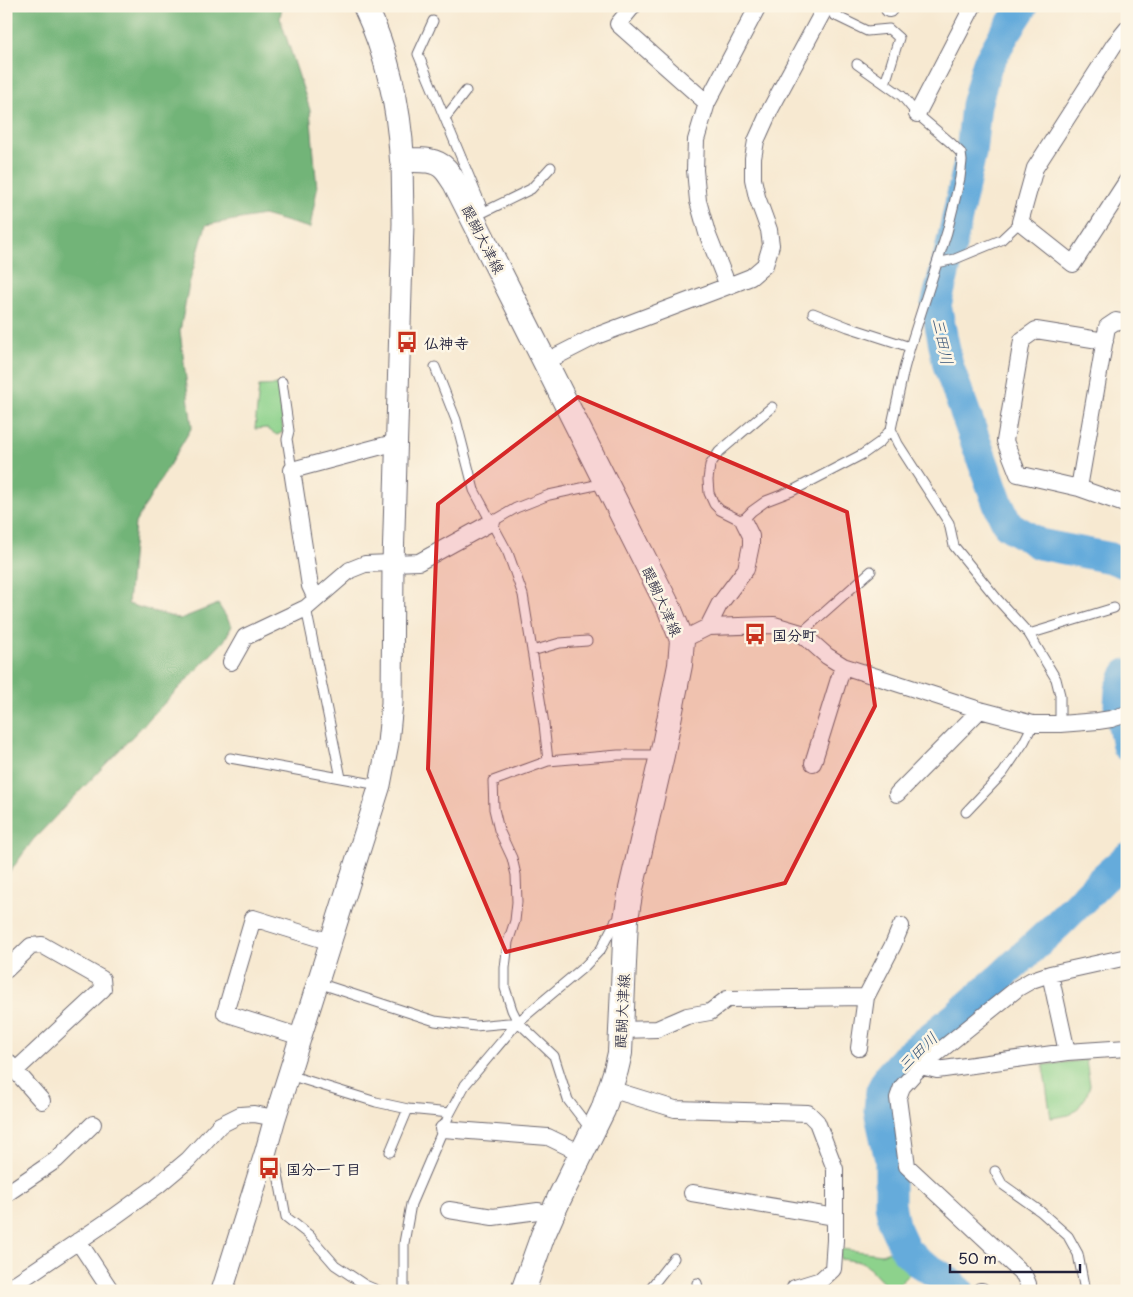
<svg xmlns="http://www.w3.org/2000/svg" width="1133" height="1297" font-family="'Playpen Sans','Klee One',sans-serif">
	<rect width="100%" height="100%" fill="#fcf5e5"/>
	<filter id="ink" filterUnits="userSpaceOnUse"><feTurbulence type="fractalNoise" baseFrequency=".02" numOctaves="2"/><feDisplacementMap in="SourceGraphic" scale="10" xChannelSelector="R" yChannelSelector="G"/><feConvolveMatrix kernelMatrix="1 2 1 2 8 2 1 2 1" color-interpolation-filters="sRGB"/></filter>
	<filter id="wash" filterUnits="userSpaceOnUse"><feTurbulence type="fractalNoise" baseFrequency=".0096" numOctaves="4" result="noise"/><feDisplacementMap in="SourceGraphic" scale="20" xChannelSelector="R" yChannelSelector="G"/><feGaussianBlur stdDeviation="1.12" result="paint"/><feColorMatrix in="noise" values="0 0 0 0 0 0 0 0 0 0 0 0 0 0 0 0 0 1.4 0 .05"/><feComposite in="paint" operator="in"/></filter>
	<g filter="url(#wash)">
		<rect width="100%" height="100%" fill="#f7e9d1"/>
		<!-- green -->
		<path fill="#8dd28c" stroke="#587a64" d="M 279,385 L 283,432 L 277,435 L 266,428 L 255,429 L 259,386 Z
			M 1086,1060 L 1090,1085 L 1086,1097 L 1078,1108 L 1069,1115 L 1051,1118 L 1043,1065 Z
			M 899,1248 L 913,1270 L 900,1283 L 903,1291 L 891,1291 L 863,1262 L 840,1259 L 841,1249 L 881,1254 Z"/>
		<!-- forest -->
		<path fill="#72b478" stroke="#4a6b5a" d="M 6,6 L 282,6 L 280,18 L 310,110 L 317,189 L 310,228 L 263,215 L 206,225 L 189,284 L 180,331 L 192,427 L 135,523 L 128,604 L 180,619 L 218,604 L 232,626 L 224,641 L 33,840 L 6,877 Z"/>
		<g fill="none" stroke-linecap="round" stroke-linejoin="round">
			<!-- river -->
			<path stroke="#65abdb" stroke-width="31" d="M 1023,6 L 1004,35 L 987,65 L 976,105 L 971,153 L 951,246 L 936,305 L 948,365 L 998,504 L 1008,525 L 1039,544 L 1111,558 L 1127,564
				M 1127,674 L 1120,690 L 1119,705 L 1127,746
				M 959,1291 L 941,1276 L 918,1262 L 905,1249 L 894,1225 L 890,1204 L 890,1160 L 879,1110 L 881,1091 L 889,1076 L 904,1059 L 957,1016 L 999,979 L 1057,925 L 1104,878 L 1127,858"/>
		</g>
	</g>
	<g filter="url(#ink)">
		<g fill="none" stroke-linecap="round" stroke-linejoin="round">
			<!-- service casing -->
			<g stroke="#6d6870" stroke-width="11">
				<path id="service" d="M 840,6 L 834,15 L 867,31 L 889,29 L 899,38 L 885,84
					M 433,21 L 418,54 L 484,212 L 473,217
					M 445,118 L 466,91
					M 484,212 L 531,189 L 551,167
					M 937,263 L 955,259 L 1001,240 L 1020,222
					M 813,313 L 848,327 L 910,347
					M 435,367 L 456,420 L 474,490 L 508,553 L 523,595 L 544,724 L 548,761
					M 282,382 L 289,431 L 287,439 L 292,470
					M 772,407 L 719,452 L 710,465 L 708,480 L 709,493 L 714,504 L 720,510 L 744,522 L 746,517 L 752,511 L 766,501 L 792,491 L 863,454 L 880,442 L 891,429 L 904,369 L 910,347 L 947,232 L 953,208 L 960,178 L 962,161 L 961,153 L 951,143 L 917,114 L 902,96 L 857,64
					M 891,429 L 898,444 L 949,523 L 954,546 L 998,600 L 1029,634 L 1056,679 L 1060,695 L 1060,724
					M 492,522 L 516,508 L 549,495 L 605,483
					M 306,608 L 341,778
					M 801,633 L 871,571
					M 1029,634 L 1114,608
					M 532,651 L 560,643 L 587,641
					M 230,758 L 379,785
					M 966,812 L 1003,773 L 1024,742 L 1033,724
					M 318,983 L 435,1021 L 475,1026 L 518,1022 L 554,1056 L 568,1100 L 591,1130
					M 518,1022 L 512,1010 L 505,988 L 505,968 L 508,942 L 515,921 L 517,902 L 516,875 L 512,858 L 499,830 L 494,809 L 493,781 L 548,761 L 618,755 L 662,755
					M 289,1075 L 376,1102 L 408,1109
					M 390,1152 L 408,1109 L 450,1113
					M 265,1154 L 276,1164 L 286,1217 L 309,1235 L 335,1265 L 365,1285 L 379,1291
					M 995,1171 L 1002,1184 L 1040,1211 L 1068,1236 L 1078,1254 L 1085,1291
					M 697,1283 L 699,1291
					M 404,1291 L 404,1243 L 411,1204 L 450,1113 L 465,1085 L 518,1022 L 585,966 L 601,949 L 615,922 L 624,920
					M 648,1291 L 674,1258"/>
			</g>
			<!-- minor casing -->
			<g stroke="#6d6870" stroke-width="18">
				<path id="minor" d="M 633,6 L 618,24 L 707,103
					M 889,9 L 891,6
					M 1127,29 L 1114,45 L 1035,168 L 1020,222 L 1073,264 L 1127,181
					M 917,114 L 973,6
					M 728,286 L 707,233 L 698,201 L 695,170 L 696,140 L 707,103 L 758,6
					M 1105,341 L 1036,330 L 1022,340 L 1005,441 L 1018,474 L 1079,488 L 1127,505
					M 545,362 L 596,336 L 728,286 L 751,277 L 765,265 L 771,245 L 769,230 L 757,197 L 753,179 L 753,158 L 756,141 L 770,110 L 826,6
					M 1079,488 L 1107,327 L 1116,321 L 1127,323
					M 316,599 L 310,586 L 292,470 L 397,442
					M 708,627 L 719,605 L 746,569 L 751,545 L 751,536 L 744,522
					M 682,640 L 708,627 L 774,625 L 801,633 L 827,656 L 843,666 L 980,710 L 1033,724 L 1060,724 L 1098,721 L 1111,719 L 1127,714
					M 231,662 L 245,637 L 306,608 L 350,570 L 365,564 L 419,562 L 492,522
					M 813,763 L 843,666
					M 897,794 L 980,710
					M 6,970 L 31,946 L 42,945 L 102,979 L 103,989 L 16,1070
					M 1050,974 L 1067,1052
					M 866,997 L 893,945 L 901,926
					M 621,1030 L 657,1029 L 687,1016 L 710,1012 L 727,999 L 866,997 L 859,1048
					M 301,1037 L 225,1013 L 253,918 L 331,942
					M 6,1060 L 42,1101
					M 921,1066 L 937,1070 L 1067,1052 L 1127,1048
					M 610,1089 L 675,1109 L 808,1113 L 817,1122 L 835,1169 L 835,1240 L 833,1269 L 821,1280 L 795,1288 L 794,1291
					M 443,1129 L 548,1137 L 581,1153
					M 692,1193 L 835,1217
					M 6,1194 L 56,1160 L 93,1124
					M 449,1210 L 493,1217 L 538,1211 L 552,1215
					M 78,1241 L 111,1291
					M 6,1290 L 114,1217 L 157,1186 L 188,1160 L 220,1125 L 240,1115 L 254,1114 L 275,1118
					M 980,1291 L 982,1291
					M 1028,1291 L 1028,1284 L 1024,1275 L 907,1166 L 898,1098 L 902,1087 L 921,1066 L 1018,988 L 1032,980 L 1050,974 L 1127,957"/>
			</g>
			<!-- tertiary casing -->
			<g stroke="#6d6870" stroke-width="23">
				<path id="tertiary" d="M 222,1291 L 265,1154 L 275,1118 L 380,785 L 388,743 L 392,703 L 393,563 L 403,223 L 402,160"/>
			</g>
			<!-- secondary casing -->
			<g stroke="#6d6870" stroke-width="26">
				<path id="secondary" d="M 365,6 C 388,55 399,107 402,160 C 417,160 435,158 445,169 C 449,173 452,179 455,183 L 670,610 L 682,640 L 680,665 L 662,755 L 631,889 L 626,919 L 620,1053 L 616,1070 L 603,1110 L 559,1199 L 543,1235 L 523,1291"/>
			</g>
			<!-- service -->
			<use href="#service" stroke="#fff" stroke-width="9"/>
			<!-- minor -->
			<use href="#minor" stroke="#fff" stroke-width="16"/>
			<!-- tertiary -->
			<use href="#tertiary" stroke="#fff" stroke-width="21"/>
			<!-- secondary -->
			<use href="#secondary" stroke="#fff" stroke-width="24"/>
		</g>
	</g>
	<!-- marked area -->
	<path fill="#d62828" fill-opacity="0.2" stroke="#d62828" stroke-width="4" stroke-linejoin="round" d="M 578,397 L 847,512 L 875,706 L 785,883 L 506,952 L 428,769 L 438,504 Z"/>
	<!-- icons -->
	<defs>
		<g id="bus-bare" transform="scale(1.725)"><path d="M-5-6H5V4H4V6H2V4H-2V6H-4V4H-5ZM-3.5-4V0h7V-4ZM-3.5 1.2v1.5H-2V1.2ZM2 1.2v1.5H3.5V1.2Z" fill="#c8321e" stroke="#fcf5e5" stroke-width="2.5" paint-order="stroke"/></g>
	</defs>
	<g fill-rule="evenodd">
		<use href="#bus-bare" x="407" y="342"/>
		<use href="#bus-bare" x="755" y="634"/>
		<use href="#bus-bare" x="269" y="1168"/>
	</g>
	<g text-anchor="middle" dominant-baseline="central" stroke-width="5" stroke-linejoin="round" paint-order="stroke">
		<!-- street labels -->
		<g font-size="15" fill="#22223b" stroke="#fcf5e5">
			<text transform="translate(484 239) rotate(63)">醍醐大津線</text>
			<text transform="translate(663 601) rotate(66)">醍醐大津線</text>
			<text transform="translate(621 1011) rotate(-87)">醍醐大津線</text>
		</g>
		<!-- poi labels -->
		<g font-size="15" font-weight="bold" fill="#22223b" stroke="#fcf5e5" text-anchor="start">
			<text x="424" y="342">仏神寺</text>
			<text x="772" y="634">国分町</text>
			<text x="286" y="1168">国分一丁目</text>
		</g>
		<!-- water labels -->
		<g font-size="16" font-style="italic" fill="#3d597b" stroke="#fcf5e5">
			<text transform="translate(944 341) rotate(78)">三田川</text>
			<text transform="translate(917 1051) rotate(-44)">三田川</text>
		</g>
	</g>
	<!-- margin -->
	<rect width="1133" height="1297" fill="none" stroke="#fcf5e5" stroke-width="25"/>
	<!-- scale -->
	<path d="M950 1264v8h130v-8" fill="none" stroke="#22223b" stroke-width="2.5"/>
	<text x="958" y="1264" font-size="15" fill="#22223b" stroke="#fcf5e5" stroke-width="4" paint-order="stroke">50 m</text>
</svg>
